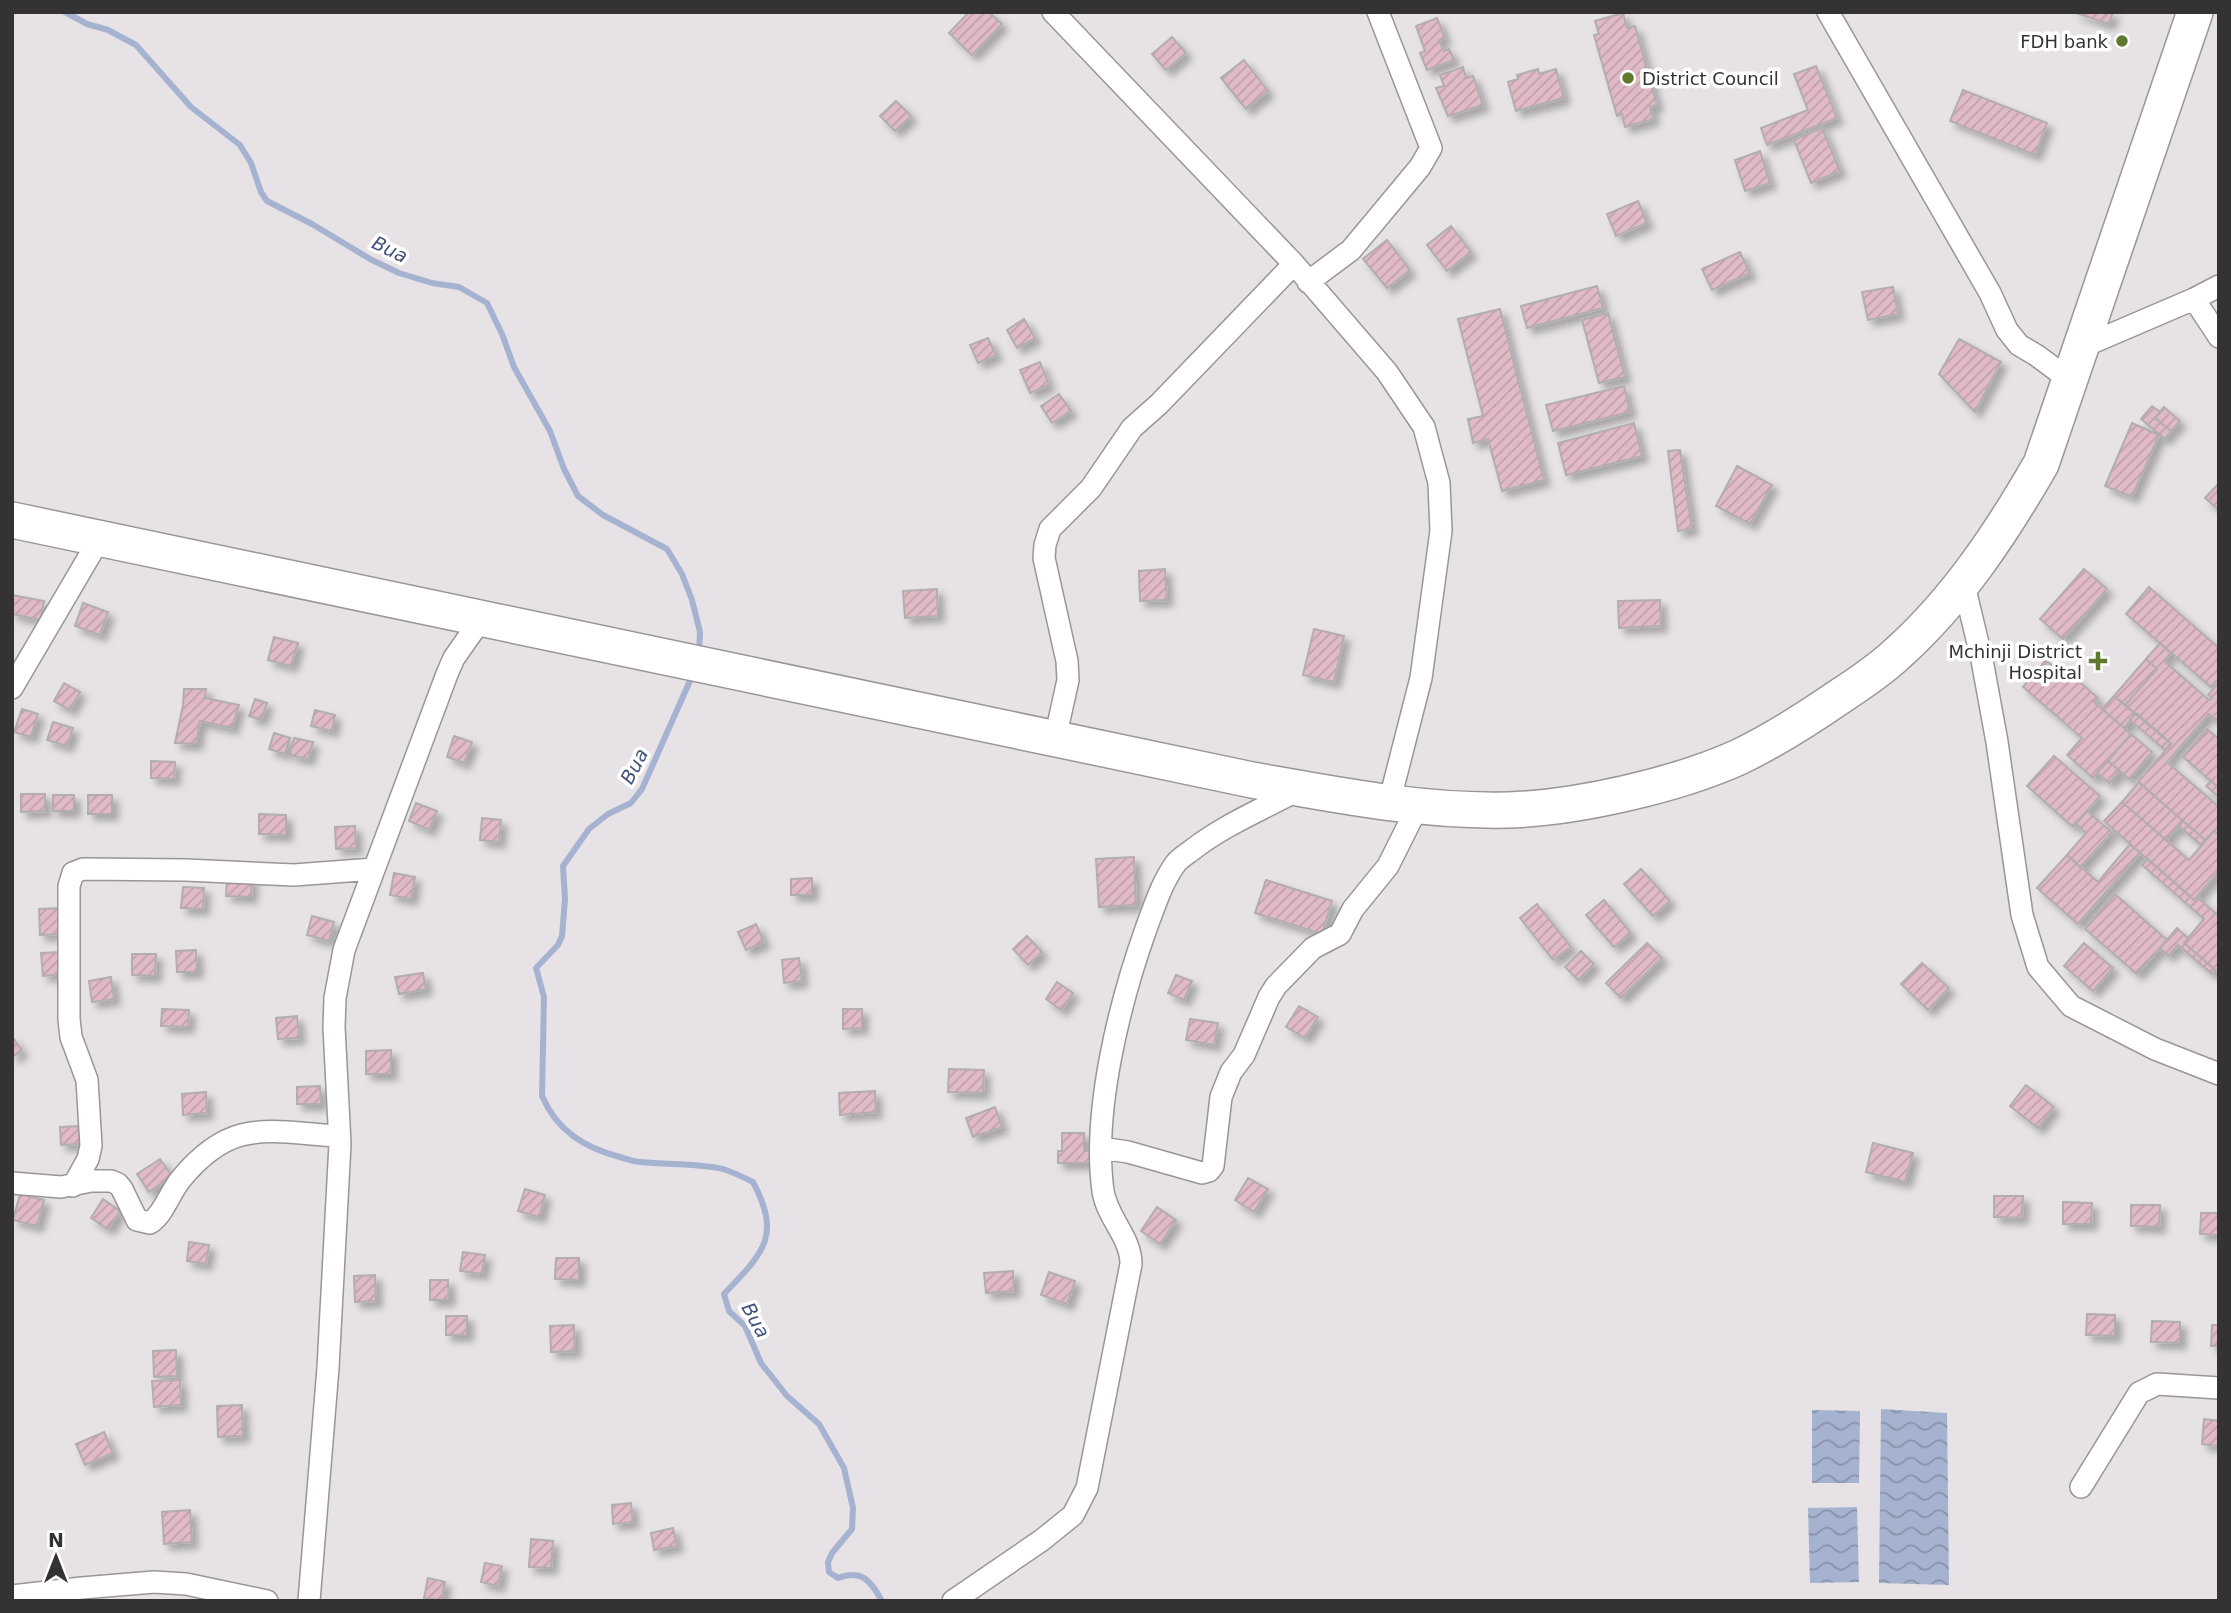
<svg xmlns="http://www.w3.org/2000/svg" width="2231" height="1613" font-family="'DejaVu Sans',sans-serif">
	<defs>
		<pattern id="water-waves" width="16" height="10" patternUnits="userSpaceOnUse" patternTransform="scale(1.75)"><rect width="16" height="10" fill="#a6b3d0"/><path d="M0 5q4-4 8 0t8 0" fill="none" stroke="#8892a9"/></pattern>
		<pattern id="building-hatch" width="6" height="6" patternUnits="userSpaceOnUse" patternTransform="scale(1.75)"><rect width="6" height="6" fill="#e0bac4"/><path d="M-1 1l2-2M0 6l6-6M5 7l2-2" fill="none" stroke="#c1a0a9"/></pattern>
		<filter id="shadow"><feDropShadow dx="6" dy="6" stdDeviation="3.5" flood-color="#0004"/></filter>
	</defs>
	<rect width="100%" height="100%" fill="#e6e2e6"/>
	<!-- water -->
	<path fill="url(#water-waves)" d="M 1881,1409 L 1947,1413 L 1949,1585 L 1879,1583 Z
		M 1812,1410 L 1860,1411 L 1859,1483 L 1812,1483 Z
		M 1857,1507 L 1859,1582 L 1810,1583 L 1808,1508 Z"/>
	<g fill="none" stroke-linecap="round" stroke-linejoin="round">
		<!-- stream -->
		<path stroke="#a6b3d0" stroke-width="6" d="M 65,12 L 87,24 L 108,30 L 136,45 L 191,107 L 240,145 L 251,163 L 261,192 L 267,201 L 312,224 L 370,259 L 399,273 L 432,283 L 459,287 L 487,303 L 502,334 L 514,367 L 550,431 L 564,469 L 578,496 L 603,515 L 667,549 L 682,574 L 692,600 L 700,632 L 699,653
			M 693,674 L 642,789 L 631,803 L 608,814 L 589,829 L 563,866 L 565,899 L 562,936 L 558,945 L 536,968 L 544,997 L 542,1096 C 557,1131 585,1148 620,1157 C 627,1159 634,1162 641,1162 C 668,1165 696,1163 723,1169 C 733,1172 743,1177 753,1182 C 782,1237 763,1253 724,1294 L 729,1311 L 745,1326 L 761,1363 L 787,1396 L 819,1424 L 844,1468 L 853,1508 L 852,1529 L 832,1553 L 828,1562 L 829,1572 L 838,1578 C 862,1569 871,1581 882,1601"/>
	</g>
	<!-- building -->
	<path fill="url(#building-hatch)" stroke="#b2adae" stroke-width="2" filter="url(#shadow)" d="M 969,12 L 989,12 L 1002,24 L 972,55 L 949,33 Z
		M 2073,12 L 2113,12 L 2109,24 Z
		M 1623,13 L 1627,28 L 1635,26 L 1657,105 L 1650,107 L 1653,119 L 1625,127 L 1622,114 L 1617,116 L 1594,35 L 1599,34 L 1595,21 Z
		M 1437,18 L 1445,38 L 1439,40 L 1444,51 L 1449,49 L 1454,60 L 1427,70 L 1420,53 L 1425,51 L 1416,26 Z
		M 1172,37 L 1186,53 L 1166,70 L 1152,54 Z
		M 1244,60 L 1268,91 L 1246,109 L 1221,78 Z
		M 1816,66 L 1837,118 L 1767,145 L 1761,128 L 1808,110 L 1794,74 Z
		M 1463,67 L 1466,78 L 1473,76 L 1483,105 L 1448,116 L 1436,88 L 1444,86 L 1440,75 Z
		M 1538,69 L 1539,74 L 1556,69 L 1564,98 L 1516,111 L 1508,82 L 1518,79 L 1517,75 Z
		M 1963,90 L 2047,123 L 2035,155 L 1950,121 Z
		M 896,101 L 911,116 L 895,131 L 880,116 Z
		M 1822,128 L 1840,171 L 1811,183 L 1794,140 Z
		M 1760,151 L 1770,183 L 1745,191 L 1735,160 Z
		M 1638,201 L 1647,223 L 1616,236 L 1607,214 Z
		M 1451,226 L 1471,252 L 1447,271 L 1427,245 Z
		M 1387,240 L 1410,270 L 1387,288 L 1363,259 Z
		M 1740,252 L 1750,273 L 1712,290 L 1702,269 Z
		M 1597,286 L 1603,308 L 1527,328 L 1521,306 Z
		M 1893,287 L 1898,314 L 1868,320 L 1862,292 Z
		M 1500,309 L 1544,480 L 1502,491 L 1488,439 L 1473,443 L 1468,419 L 1483,416 L 1458,319 Z
		M 1608,313 L 1625,377 L 1599,383 L 1582,320 Z
		M 1024,319 L 1035,338 L 1017,348 L 1007,330 Z
		M 988,338 L 996,355 L 978,363 L 970,345 Z
		M 1959,339 L 2001,362 L 1975,412 L 1939,374 Z
		M 1040,362 L 1049,385 L 1030,393 L 1020,370 Z
		M 1624,386 L 1630,412 L 1553,431 L 1546,405 Z
		M 1059,394 L 1071,411 L 1052,423 L 1041,406 Z
		M 2152,406 L 2160,412 L 2155,418 L 2171,431 L 2165,439 L 2141,419 Z
		M 2164,407 L 2180,421 L 2171,431 L 2155,418 Z
		M 1634,423 L 1642,456 L 1566,475 L 1558,443 Z
		M 2132,423 L 2159,435 L 2132,497 L 2105,486 Z
		M 1680,450 L 1692,529 L 1678,531 L 1668,451 Z
		M 1737,466 L 1772,485 L 1750,524 L 1716,506 Z
		M 2219,483 L 2219,510 L 2205,498 Z
		M 1165,569 L 1167,600 L 1140,601 L 1139,571 Z
		M 2084,569 L 2107,589 L 2063,639 L 2040,619 Z
		M 2149,587 L 2219,648 L 2219,678 L 2211,687 L 2126,614 Z
		M 937,589 L 938,616 L 905,618 L 903,591 Z
		M 12,595 L 44,601 L 40,620 L 12,614 Z
		M 1660,600 L 1661,626 L 1619,628 L 1618,601 Z
		M 83,603 L 108,612 L 100,635 L 75,626 Z
		M 1314,629 L 1344,636 L 1334,682 L 1303,675 Z
		M 274,637 L 298,643 L 291,666 L 268,660 Z
		M 2160,643 L 2171,653 L 2164,661 L 2209,700 L 2212,698 L 2208,695 L 2219,682 L 2219,722 L 2209,714 L 2167,762 L 2219,807 L 2219,835 L 2214,831 L 2205,840 L 2138,782 L 2171,744 L 2125,705 L 2157,669 L 2146,659 Z
		M 2146,659 L 2157,669 L 2125,705 L 2114,696 Z
		M 2046,660 L 2056,669 L 2059,664 L 2098,698 L 2094,702 L 2131,734 L 2093,778 L 2067,755 L 2082,738 L 2023,687 Z
		M 64,683 L 80,692 L 70,710 L 54,701 Z
		M 184,689 L 206,689 L 205,698 L 239,705 L 232,728 L 200,721 L 196,744 L 175,743 L 183,705 Z
		M 2114,696 L 2135,714 L 2124,728 L 2102,709 Z
		M 255,699 L 267,703 L 261,720 L 249,716 Z
		M 22,709 L 38,714 L 31,737 L 14,732 Z
		M 315,710 L 335,715 L 332,731 L 311,726 Z
		M 2136,713 L 2171,743 L 2165,750 L 2130,720 Z
		M 53,722 L 73,728 L 67,746 L 47,740 Z
		M 2207,729 L 2219,739 L 2219,788 L 2183,757 Z
		M 274,733 L 290,738 L 285,754 L 269,749 Z
		M 2131,734 L 2152,752 L 2129,779 L 2108,761 Z
		M 454,736 L 472,742 L 464,763 L 447,757 Z
		M 294,738 L 313,742 L 308,759 L 290,755 Z
		M 2054,756 L 2100,796 L 2073,827 L 2027,786 Z
		M 151,761 L 175,762 L 174,779 L 151,778 Z
		M 2108,761 L 2120,771 L 2109,783 L 2097,773 Z
		M 2211,781 L 2219,788 L 2219,797 L 2206,786 Z
		M 2139,782 L 2183,821 L 2166,840 L 2122,802 Z
		M 21,794 L 45,794 L 45,811 L 21,812 Z
		M 53,795 L 74,795 L 74,811 L 53,811 Z
		M 88,795 L 112,795 L 112,814 L 88,814 Z
		M 2122,802 L 2189,860 L 2214,831 L 2219,835 L 2219,871 L 2194,900 L 2104,821 Z
		M 416,803 L 437,811 L 429,830 L 409,821 Z
		M 2087,811 L 2112,832 L 2080,867 L 2067,855 L 2086,833 L 2076,824 Z
		M 259,814 L 286,815 L 286,835 L 259,834 Z
		M 482,818 L 501,820 L 499,842 L 480,840 Z
		M 2183,821 L 2205,840 L 2201,845 L 2179,826 Z
		M 355,826 L 356,848 L 336,849 L 335,827 Z
		M 2130,844 L 2140,853 L 2078,924 L 2037,888 L 2067,855 L 2098,882 Z
		M 1134,857 L 1136,905 L 1099,907 L 1096,859 Z
		M 2148,859 L 2194,900 L 2197,897 L 2219,916 L 2219,973 L 2184,943 L 2204,919 L 2142,865 Z
		M 1641,869 L 1670,901 L 1653,916 L 1624,884 Z
		M 394,873 L 415,877 L 411,899 L 390,895 Z
		M 227,877 L 252,878 L 251,897 L 226,896 Z
		M 812,878 L 812,895 L 791,895 L 791,879 Z
		M 1266,880 L 1332,901 L 1322,934 L 1255,913 Z
		M 183,887 L 204,888 L 203,909 L 181,908 Z
		M 2115,894 L 2167,940 L 2137,974 L 2085,929 Z
		M 1604,900 L 1631,933 L 1614,947 L 1586,915 Z
		M 1537,904 L 1571,947 L 1553,960 L 1520,918 Z
		M 60,908 L 62,934 L 40,935 L 39,909 Z
		M 312,916 L 334,922 L 329,941 L 307,935 Z
		M 756,924 L 764,942 L 746,950 L 738,932 Z
		M 2177,928 L 2188,938 L 2184,943 L 2215,970 L 2212,974 L 2178,945 L 2168,956 L 2160,948 Z
		M 1027,936 L 1042,952 L 1028,965 L 1013,949 Z
		M 1647,943 L 1662,958 L 1621,998 L 1606,983 Z
		M 2084,943 L 2113,968 L 2093,991 L 2064,966 Z
		M 196,950 L 197,972 L 177,972 L 176,951 Z
		M 1581,951 L 1594,964 L 1578,980 L 1565,967 Z
		M 62,952 L 64,974 L 43,976 L 41,953 Z
		M 132,954 L 156,954 L 155,976 L 132,975 Z
		M 799,958 L 802,981 L 784,983 L 782,960 Z
		M 1922,963 L 1949,988 L 1928,1010 L 1901,984 Z
		M 423,973 L 426,989 L 399,994 L 395,977 Z
		M 1176,975 L 1192,981 L 1184,1000 L 1168,993 Z
		M 111,977 L 114,999 L 92,1002 L 89,981 Z
		M 1057,982 L 1073,993 L 1061,1010 L 1046,999 Z
		M 1299,1006 L 1318,1017 L 1305,1038 L 1286,1027 Z
		M 162,1009 L 189,1010 L 188,1027 L 161,1026 Z
		M 843,1009 L 862,1009 L 862,1028 L 843,1029 Z
		M 297,1016 L 299,1038 L 278,1039 L 276,1018 Z
		M 1190,1019 L 1218,1023 L 1214,1045 L 1186,1040 Z
		M 12,1036 L 22,1051 L 12,1057 Z
		M 391,1050 L 391,1074 L 366,1074 L 366,1051 Z
		M 949,1069 L 984,1070 L 983,1093 L 948,1092 Z
		M 2026,1085 L 2054,1107 L 2038,1128 L 2010,1106 Z
		M 320,1086 L 321,1104 L 297,1104 L 297,1087 Z
		M 875,1091 L 876,1112 L 840,1115 L 839,1093 Z
		M 206,1092 L 207,1113 L 183,1115 L 182,1094 Z
		M 995,1107 L 1002,1127 L 973,1137 L 966,1118 Z
		M 79,1126 L 80,1144 L 61,1145 L 60,1127 Z
		M 1062,1133 L 1084,1133 L 1084,1151 L 1091,1151 L 1091,1163 L 1058,1163 L 1058,1151 L 1062,1151 Z
		M 1873,1143 L 1913,1153 L 1905,1182 L 1866,1172 Z
		M 160,1159 L 172,1176 L 149,1192 L 137,1174 Z
		M 1248,1178 L 1268,1189 L 1254,1212 L 1235,1200 Z
		M 525,1189 L 545,1195 L 539,1217 L 518,1211 Z
		M 20,1194 L 44,1200 L 37,1226 L 13,1220 Z
		M 1994,1196 L 2023,1196 L 2022,1218 L 1994,1217 Z
		M 103,1199 L 120,1211 L 108,1229 L 91,1218 Z
		M 2063,1202 L 2092,1203 L 2091,1224 L 2063,1224 Z
		M 2131,1205 L 2160,1205 L 2159,1227 L 2131,1226 Z
		M 1157,1207 L 1176,1220 L 1160,1244 L 1141,1231 Z
		M 2201,1213 L 2219,1213 L 2219,1235 L 2200,1234 Z
		M 189,1242 L 209,1245 L 206,1264 L 187,1261 Z
		M 463,1252 L 485,1255 L 482,1274 L 460,1271 Z
		M 556,1258 L 579,1258 L 579,1280 L 555,1279 Z
		M 1013,1271 L 1014,1291 L 986,1293 L 984,1273 Z
		M 1049,1272 L 1075,1281 L 1067,1304 L 1041,1295 Z
		M 375,1275 L 376,1301 L 355,1302 L 354,1276 Z
		M 430,1280 L 448,1280 L 449,1300 L 430,1300 Z
		M 2087,1314 L 2115,1315 L 2115,1336 L 2086,1335 Z
		M 446,1316 L 467,1316 L 467,1335 L 446,1335 Z
		M 2152,1321 L 2180,1322 L 2180,1343 L 2151,1342 Z
		M 574,1325 L 575,1351 L 551,1352 L 550,1326 Z
		M 2212,1325 L 2219,1325 L 2219,1346 L 2211,1346 Z
		M 176,1350 L 177,1376 L 154,1377 L 153,1351 Z
		M 180,1380 L 181,1405 L 154,1407 L 152,1381 Z
		M 242,1405 L 243,1436 L 218,1437 L 217,1406 Z
		M 2204,1419 L 2219,1421 L 2219,1446 L 2202,1444 Z
		M 104,1432 L 113,1453 L 85,1465 L 76,1444 Z
		M 631,1503 L 633,1522 L 613,1524 L 612,1505 Z
		M 190,1510 L 192,1542 L 164,1544 L 162,1512 Z
		M 673,1528 L 677,1546 L 654,1550 L 651,1533 Z
		M 531,1539 L 553,1541 L 551,1568 L 529,1567 Z
		M 485,1563 L 502,1566 L 498,1586 L 481,1582 Z
		M 428,1578 L 445,1582 L 441,1601 L 424,1598 Z"/>
	<g fill="none" stroke-linecap="round" stroke-linejoin="round">
		<!-- minor casing -->
		<g stroke="#999598" stroke-width="24">
			<path id="minor" d="M 1053,12 L 1294,264 L 1387,372 L 1424,427 L 1439,483 L 1441,531 L 1421,678 L 1389,803
				M 1828,12 L 1990,293 L 2007,330 L 2019,345 L 2036,355 L 2071,381
				M 1308,282 L 1351,250 L 1420,167 L 1431,148 L 1378,12
				M 2194,299 L 2219,337
				M 2082,347 L 2194,299 L 2219,286
				M 1963,581 L 1982,660 L 1997,742 L 2022,915 L 2038,967 L 2071,1006 L 2155,1049 L 2219,1074
				M 12,688 L 100,538
				M 1055,739 L 1068,680 L 1067,661 L 1044,558 L 1045,545 L 1050,529 L 1091,488 L 1132,428 L 1159,404 L 1294,264
				M 1101,1148 L 1128,1152 L 1202,1173 L 1209,1171 L 1213,1166 L 1221,1097 L 1231,1072 L 1244,1055 L 1269,997 L 1276,986 L 1313,948 L 1340,934 L 1353,909 L 1388,866 L 1418,806
				M 12,1183 L 61,1187 L 91,1181 L 111,1181 L 118,1184 L 122,1189 L 137,1220 L 150,1223 C 164,1214 170,1192 181,1179 C 232,1117 268,1132 339,1136
				M 73,1186 L 88,1159 L 91,1146 L 87,1080 L 71,1037 L 69,1019 L 69,886 L 73,873 L 83,869 L 186,870 L 294,875 L 374,869
				M 2081,1487 L 2139,1393 L 2157,1384 L 2219,1388
				M 12,1596 L 82,1588 L 154,1582 L 186,1584 L 267,1601
				M 309,1601 L 328,1368 L 340,1144 L 334,1027 L 335,998 L 344,950 L 447,674 L 454,658 L 482,618
				M 953,1601 L 1042,1540 L 1073,1515 L 1087,1488 L 1131,1264 C 1131,1237 1107,1218 1103,1191 C 1092,1111 1120,1001 1147,926 C 1155,905 1162,882 1176,863 C 1180,858 1187,854 1192,850 C 1224,825 1263,809 1298,790"/>
		</g>
		<!-- trunk casing -->
		<g stroke="#999598" stroke-width="38">
			<path id="trunk" d="M 12,520 L 1252,780 C 1337,795 1422,812 1508,810 C 1577,808 1677,785 1739,757 C 1774,740 1807,719 1839,697 C 1859,684 1880,670 1898,653 C 1957,600 2002,532 2041,464 L 2195,12"/>
		</g>
		<!-- minor -->
		<use href="#minor" stroke="#fff" stroke-width="21"/>
		<!-- trunk -->
		<use href="#trunk" stroke="#fff" stroke-width="35"/>
	</g>
	<!-- markers -->
	<g fill="#607a2d" stroke="#fff" stroke-width="2.5">
		<circle cx="2122" cy="41" r="7"/>
		<circle cx="1628" cy="78" r="7"/>
		<path d="M2094.5 650.5h7v7h7v7h-7v7h-7v-7h-7v-7h7z"/>
	</g>
	<g text-anchor="middle" dominant-baseline="central" stroke-width="7" stroke-linejoin="round" paint-order="stroke">
		<!-- poi labels -->
		<g font-size="18" fill="#343233" stroke="#fff" text-anchor="end">
			<text x="2108" y="41">FDH bank</text>
			<text x="1642" y="78" text-anchor="start">District Council</text>
			<text x="2082" y="651">Mchinji District<tspan x="2082" dy="21">Hospital</tspan></text>
		</g>
		<!-- water labels -->
		<g font-size="19" font-style="italic" fill="#40517c" stroke="#fff">
			<text transform="translate(390 249) rotate(26)">Bua</text>
			<text transform="translate(634 766) rotate(-62)">Bua</text>
			<text transform="translate(756 1320) rotate(61)">Bua</text>
		</g>
	</g>
	<!-- border -->
	<rect width="2231" height="1613" fill="none" stroke="#343233" stroke-width="28"/>
	<!-- north arrow -->
	<g transform="translate(56 1557)" stroke="#ffffff" stroke-width="5" paint-order="stroke">
	<path d="M0-5L12 26L0 18L-12 26Z" fill="#343233"/>
	<text y="-10" font-size="19" font-weight="bold" text-anchor="middle" fill="#343233">N</text>
	</g>
</svg>
